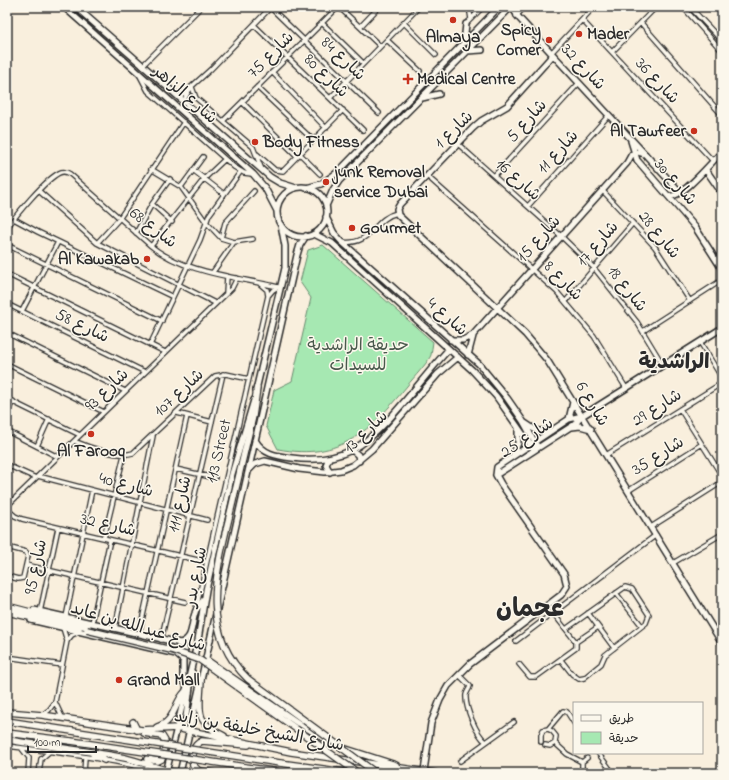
<svg xmlns="http://www.w3.org/2000/svg" width="729" height="780" font-family="'Indie Flower','Playpen Sans Arabic',sans-serif">
	<rect width="100%" height="100%" fill="#f9efdd"/>
	<filter id="ink" filterUnits="userSpaceOnUse"><feTurbulence type="fractalNoise" baseFrequency=".025" numOctaves="2"/><feDisplacementMap in="SourceGraphic" scale="8" xChannelSelector="R" yChannelSelector="G"/><feConvolveMatrix kernelMatrix="1 2 1 2 8 2 1 2 1" color-interpolation-filters="sRGB"/></filter>
	<g filter="url(#ink)">
		<!-- green -->
		<path fill="#a6e8b2" stroke="#688a6e" d="M 323,245 L 433,342 C 432,346 432,351 431,355 C 428,363 413,378 407,386 C 370,431 341,461 278,449 L 266,426 L 274,390 L 292,381 L 311,298 L 300,282 L 308,250 Z"/>
		<g fill="none" stroke-linecap="round" stroke-linejoin="round">
			<!-- street casing -->
			<g stroke="#2b2b2b" stroke-width="6">
				<path id="street" d="M 339,7 L 380,46
					M 469,7 L 471,19
					M 683,7 L 722,51
					M 690,7 L 722,41
					M 271,8 L 379,113
					M 516,16 L 525,7
					M 582,20 L 713,161
					M 322,23 L 363,63
					M 404,23 L 436,55
					M 641,23 L 722,115
					M 466,24 L 483,7
					M 254,25 L 363,130
					M 360,27 L 379,7
					M 387,40 L 420,71
					M 612,52 L 656,7
					M 551,53 L 594,7
					M 142,66 L 201,7
					M 272,72 L 326,128
					M 139,74 L 148,91 L 234,167 L 244,173 L 252,174
					M 192,87 L 196,98 L 253,147 L 262,170
					M 257,87 L 313,140
					M 179,98 L 211,69 L 271,7
					M 330,98 L 419,7
					M 183,102 L 190,89
					M 242,102 L 297,156
					M 223,121 L 338,7
					M 458,144 L 561,236 L 594,268 L 637,322 L 663,365
					M 257,154 L 275,170 L 283,171 L 343,110
					M 300,154 L 320,174
					M 151,169 L 181,187 L 206,222 L 221,238 L 234,242 L 253,239
					M 193,170 L 224,194
					M 427,176 L 557,292 L 594,336 L 626,388
					M 494,176 L 579,83
					M 181,187 L 203,157
					M 602,190 L 655,247 L 690,301
					M 39,191 L 97,243 L 215,303
					M 152,204 L 172,222
					M 528,206 L 609,115
					M 14,219 L 38,232 L 173,297
					M 7,228 C 16,215 45,180 59,173 C 63,171 67,172 70,174 L 151,246 C 184,273 237,277 278,287
					M 136,233 L 152,204 L 170,179
					M 221,238 L 225,223 L 254,191
					M 342,242 C 372,246 374,218 397,213
					M 97,243 L 119,219 L 184,122
					M 7,245 L 162,321
					M 151,246 L 204,179 L 225,159
					M 213,272 L 234,242
					M 7,274 L 165,352
					M 260,284 L 267,290 L 268,296
					M 226,293 L 227,276
					M 566,301 L 633,223
					M 7,304 L 145,372
					M 22,311 L 58,242
					M 643,331 L 722,280
					M 7,333 L 125,391
					M 700,342 L 722,378
					M 150,345 L 200,240 L 209,215 L 241,171
					M 7,364 L 104,412
					M 7,399 L 80,435
					M 680,409 L 722,476
					M 7,413 L 13,401
					M 177,413 L 212,422
					M 7,431 L 58,457
					M 74,441 C 88,447 118,458 133,453 L 215,376 L 226,374 L 249,379
					M 37,446 L 49,419
					M 606,455 L 722,383
					M 7,465 L 36,478
					M 176,469 L 215,478
					M 38,476 L 207,520
					M 628,491 L 702,444
					M 7,506 L 232,288 L 237,278
					M 7,509 L 15,516 L 22,519 L 206,562
					M 651,527 L 722,482
					M 104,538 L 124,455
					M 7,547 L 26,552 L 28,556 L 23,578 L 18,579 L 7,576
					M 673,563 L 722,534
					M 26,565 L 185,602
					M 616,593 L 642,626
					M 196,609 L 268,296 L 273,290 L 278,287
					M 40,612 L 58,528
					M 588,613 L 614,648
					M 66,617 L 92,490
					M 92,623 L 110,540
					M 115,629 L 153,436
					M 139,634 L 187,416
					M 161,640 L 223,374
					M 67,641 L 72,635 L 79,632
					M 516,641 L 656,535
					M 576,642 L 598,627
					M 7,657 L 62,665
					M 561,660 L 572,674 L 579,679 L 584,678 L 601,664 L 605,655 L 646,623 L 649,615 L 632,589 L 625,587 L 566,629
					M 519,664 L 530,677 L 536,677 L 576,648 L 576,642 L 553,613
					M 459,675 L 470,686 C 469,690 467,691 466,695 C 465,707 476,734 486,742
					M 55,702 L 62,717
					M 42,715 L 49,710 L 55,702 L 67,641 L 63,628
					M 548,729 L 563,711 L 567,712 L 574,723
					M 541,742 L 541,735 L 543,730 L 548,729 L 552,731 L 556,736 L 555,743 L 550,746 L 545,745
					M 555,743 L 567,754 L 582,762 L 582,773
					M 7,746 C 29,749 142,762 153,773
					M 22,749 L 29,758 L 28,773
					M 598,753 L 613,773
					M 460,761 L 514,722
					M 582,762 L 587,758
					M 39,773 L 41,759 L 49,752
					M 84,773 L 85,757"/>
			</g>
			<!-- secondary casing -->
			<g stroke="#2b2b2b" stroke-width="8">
				<path id="secondary" d="M 64,7 L 253,174 L 265,188 L 277,211
					M 76,7 L 270,177 L 280,183 L 296,188
					M 512,7 L 519,18 L 680,192
					M 464,43 L 466,24
					M 467,51 L 482,50
					M 553,55 L 507,106 L 481,121 L 473,128 L 400,204 L 397,209 L 398,215 L 525,334 L 547,360 L 722,643
					M 422,98 L 439,94
					M 631,141 L 637,160 L 695,227 L 722,269
					M 706,170 L 722,193
					M277 212a25 25 0 1 1 50 0a25 25 0 1 1-50 0Z
					M 306,188 L 321,184 L 338,172 L 499,7
					M 669,196 C 682,199 712,161 722,152
					M 326,206 L 333,190 L 339,181 L 511,7
					M 326,217 L 334,233 L 342,242 L 479,364 L 507,398 L 523,421 L 538,448
					M 314,234 L 332,243 L 472,370 L 496,396 L 534,450
					M 451,340 L 463,340 L 473,335 L 627,163 L 632,154 L 638,152 L 645,154
					M 468,355 L 473,336
					M 256,390 L 285,268 L 285,246 L 281,225
					M 569,419 L 573,402
					M 525,423 L 537,431 L 551,431
					M 572,427 L 580,426 L 591,429
					M 255,440 C 263,454 276,456 292,458 C 312,461 333,459 352,450 C 385,433 422,377 449,349
					M 352,450 L 358,455 L 359,461
					M 513,455 L 518,443 L 518,429
					M 329,458 L 326,465 L 330,472
					M 249,470 L 255,464 L 265,461 L 299,469 L 325,472 L 341,470 L 353,465 L 372,449 L 438,374 L 458,357
					M 496,475 L 575,424 L 582,416
					M 34,610 L 180,643 C 194,639 191,624 195,613 C 196,608 201,604 204,599
					M 31,620 L 176,654 L 183,660 L 183,680 L 187,686
					M 177,643 L 183,646 L 185,650 L 184,653 L 179,655
					M 192,672 L 186,717 L 189,720 L 192,718
					M 424,771 L 431,723 L 440,700 L 448,686 L 470,664 L 561,595 L 567,586 L 564,574 L 501,484 L 496,475 L 497,467 L 569,419 L 582,416 L 722,328
					M 166,773 L 198,640 L 206,590 L 232,474 L 254,400
					M 180,773 L 297,255 L 300,245 L 306,236"/>
			</g>
			<!-- primary casing -->
			<g stroke="#2b2b2b" stroke-width="8">
				<path id="primary" d="M 235,492 L 253,416 L 257,388
					M 7,606 L 88,627
					M 7,612 L 79,628
					M 201,680 C 200,710 193,722 224,736
					M 7,712 L 42,715 L 142,730 L 176,728 L 291,752 L 435,773
					M 7,721 L 72,731
					M 133,722 L 137,730
					M 298,723 L 335,745
					M 157,727 C 176,721 173,704 185,692
					M 7,733 L 71,741
					M 144,733 L 162,736 L 165,741 L 162,759 L 158,761 L 147,759
					M 7,740 C 46,746 86,750 125,758 C 143,762 160,770 178,773
					M 343,748 L 396,765
					M 93,754 L 104,760
					M 280,763 L 352,773
					M 212,773 L 199,771 L 193,765 C 191,756 192,745 202,741 L 248,745"/>
			</g>
			<!-- street -->
			<use href="#street" stroke="#fbf7ec" stroke-width="3.5"/>
			<!-- secondary -->
			<use href="#secondary" stroke="#fbf7ec" stroke-width="5"/>
			<!-- primary -->
			<use href="#primary" stroke="#fbf7ec" stroke-width="5.5"/>
			<!-- primary-bridge casing -->
			<g stroke="#2b2b2b" stroke-width="8" stroke-linecap="butt">
				<path id="primary-bridge" d="M 235,492 C 221,557 193,626 248,679 L 376,773
					M 87,630 L 171,650 L 200,660 L 358,773
					M 208,661 L 298,723
					M 72,731 L 280,763
					M 71,741 L 279,772"/>
			</g>
			<!-- primary-bridge -->
			<use href="#primary-bridge" stroke="#fbf7ec" stroke-width="5.5"/>
		</g>
	</g>
	<!-- markers -->
	<g fill="#c8321e" stroke="#fbf7ec" stroke-width="1.5">
		<circle cx="453" cy="20" r="4"/>
		<circle cx="579" cy="34" r="4"/>
		<circle cx="549" cy="40" r="4"/>
		<path d="M406 73h4v4h4v4h-4v4h-4v-4h-4v-4h4z"/>
		<circle cx="694" cy="131" r="4"/>
		<circle cx="255" cy="142" r="4"/>
		<circle cx="326" cy="182" r="4"/>
		<circle cx="352" cy="228" r="4"/>
		<circle cx="147" cy="259" r="4"/>
		<circle cx="91" cy="434" r="4"/>
		<circle cx="119" cy="680" r="4"/>
	</g>
	<g text-anchor="middle" dominant-baseline="central" stroke-width="3" stroke-linejoin="round" paint-order="stroke">
		<!-- poi labels -->
		<g font-size="17" font-weight="bold" fill="#2b2b2b" stroke="#fbf7ec" text-anchor="start">
			<text x="541" y="30" text-anchor="end">Spicy<tspan x="541" dy="20">Corner</tspan></text>
			<text x="587" y="34">Mader</text>
			<text x="453" y="37" text-anchor="middle">Almaya</text>
			<text x="417" y="79">Medical Centre</text>
			<text x="686" y="131" text-anchor="end">Al Tawfeer</text>
			<text x="263" y="142">Body Fitness</text>
			<text x="334" y="172">junk Removal<tspan x="334" dy="20">service Dubai</tspan></text>
			<text x="360" y="228">Gourmet</text>
			<text x="139" y="259" text-anchor="end">Al Kawakab</text>
			<text x="91" y="451" text-anchor="middle">Al Farooq</text>
			<text x="127" y="680">Grand Mall</text>
		</g>
		<!-- street labels -->
		<g font-size="17" fill="#2b2b2b" stroke="#fbf7ec">
			<text transform="translate(271 55) rotate(-45)">شارع 75</text>
			<text transform="translate(343 59) rotate(44)">شارع 84</text>
			<text transform="translate(583 67) rotate(47)">شارع 32</text>
			<text transform="translate(326 76) rotate(44)">شارع 80</text>
			<text transform="translate(657 81) rotate(47)">شارع 36</text>
			<text transform="translate(185 95) rotate(41)">شارع الزاهر</text>
			<text transform="translate(527 121) rotate(-48)">شارع 5</text>
			<text transform="translate(454 130) rotate(-44)">شارع 1</text>
			<text transform="translate(558 152) rotate(-48)">شارع 11</text>
			<text transform="translate(518 180) rotate(42)">شارع 16</text>
			<text transform="translate(675 182) rotate(49)">شارع 30</text>
			<text transform="translate(153 228) rotate(38)">شارع 68</text>
			<text transform="translate(659 235) rotate(51)">شارع 28</text>
			<text transform="translate(539 239) rotate(-48)">شارع 15</text>
			<text transform="translate(598 244) rotate(-49)">شارع 17</text>
			<text transform="translate(563 281) rotate(46)">شارع 8</text>
			<text transform="translate(627 289) rotate(52)">شارع 18</text>
			<text transform="translate(447 317) rotate(42)">شارع 4</text>
			<text transform="translate(82 326) rotate(26)">شارع 58</text>
			<text transform="translate(107 390) rotate(-44)">شارع 93</text>
			<text transform="translate(179 393) rotate(-43)">شارع 107</text>
			<text transform="translate(592 404) rotate(59)">شارع 6</text>
			<text transform="translate(657 408) rotate(-32)">شارع 29</text>
			<text transform="translate(366 432) rotate(-44)">شارع 13</text>
			<text transform="translate(527 438) rotate(-33)">شارع 25</text>
			<text transform="translate(219 451) rotate(-77)">113 Street</text>
			<text transform="translate(658 456) rotate(-32)">شارع 35</text>
			<text transform="translate(126 485) rotate(15)">شارع 40</text>
			<text transform="translate(180 504) rotate(-77)">شارع 111</text>
			<text transform="translate(108 525) rotate(13)">شارع 32</text>
			<text transform="translate(36 567) rotate(-78)">شارع 95</text>
			<text transform="translate(196 577) rotate(-79)">شارع بدر</text>
			<text transform="translate(138 627) rotate(16)">شارع عبدالله بن عابد</text>
			<text transform="translate(259 731) rotate(10)">شارع الشيخ خليفة بن زايد</text>
		</g>
		<!-- park labels -->
		<g font-size="17" fill="#4a5a4d" stroke="#fbf7ec">
			<text x="358" y="345">حديقة الراشدية<tspan x="358" dy="20">للسيدات</tspan></text>
		</g>
		<!-- district labels -->
		<g font-size="21" font-weight="bold" fill="#2b2b2b" stroke="#fbf7ec">
			<text x="674" y="363">الراشدية</text>
		</g>
		<!-- town labels -->
		<g font-size="25" font-weight="bold" fill="#2b2b2b" stroke="#fbf7ec">
			<text x="530" y="610">عجمان</text>
		</g>
	</g>
	<!-- margin -->
	<rect width="729" height="780" fill="none" stroke="#fbf7ec" stroke-width="24"/>
	<rect x="12" y="12" width="705" height="756" fill="none" stroke="#2b2b2b" stroke-width="1.5" filter="url(#ink)"/>
	<!-- legend -->
	<rect x="573" y="702" width="130" height="52" fill="#fbf7ec" stroke="#a8a59f"/>
	<rect x="581" y="715" width="20" height="6" fill="#fbf7ec" stroke="#a8a59f"/>
	<text x="609" y="722" font-size="12" fill="#2b2b2b">طريق</text>
	<rect x="581" y="732" width="20" height="12" fill="#a6e8b2" stroke="#a8a59f"/>
	<text x="609" y="742" font-size="12" fill="#2b2b2b">حديقة</text>
	<!-- scale -->
	<path d="M28 746v6h68v-6" fill="none" stroke="#2b2b2b" stroke-width="2"/>
	<text x="34" y="746" font-size="12" fill="#2b2b2b" stroke="#fbf7ec" stroke-width="3" paint-order="stroke">100 m</text>
</svg>
